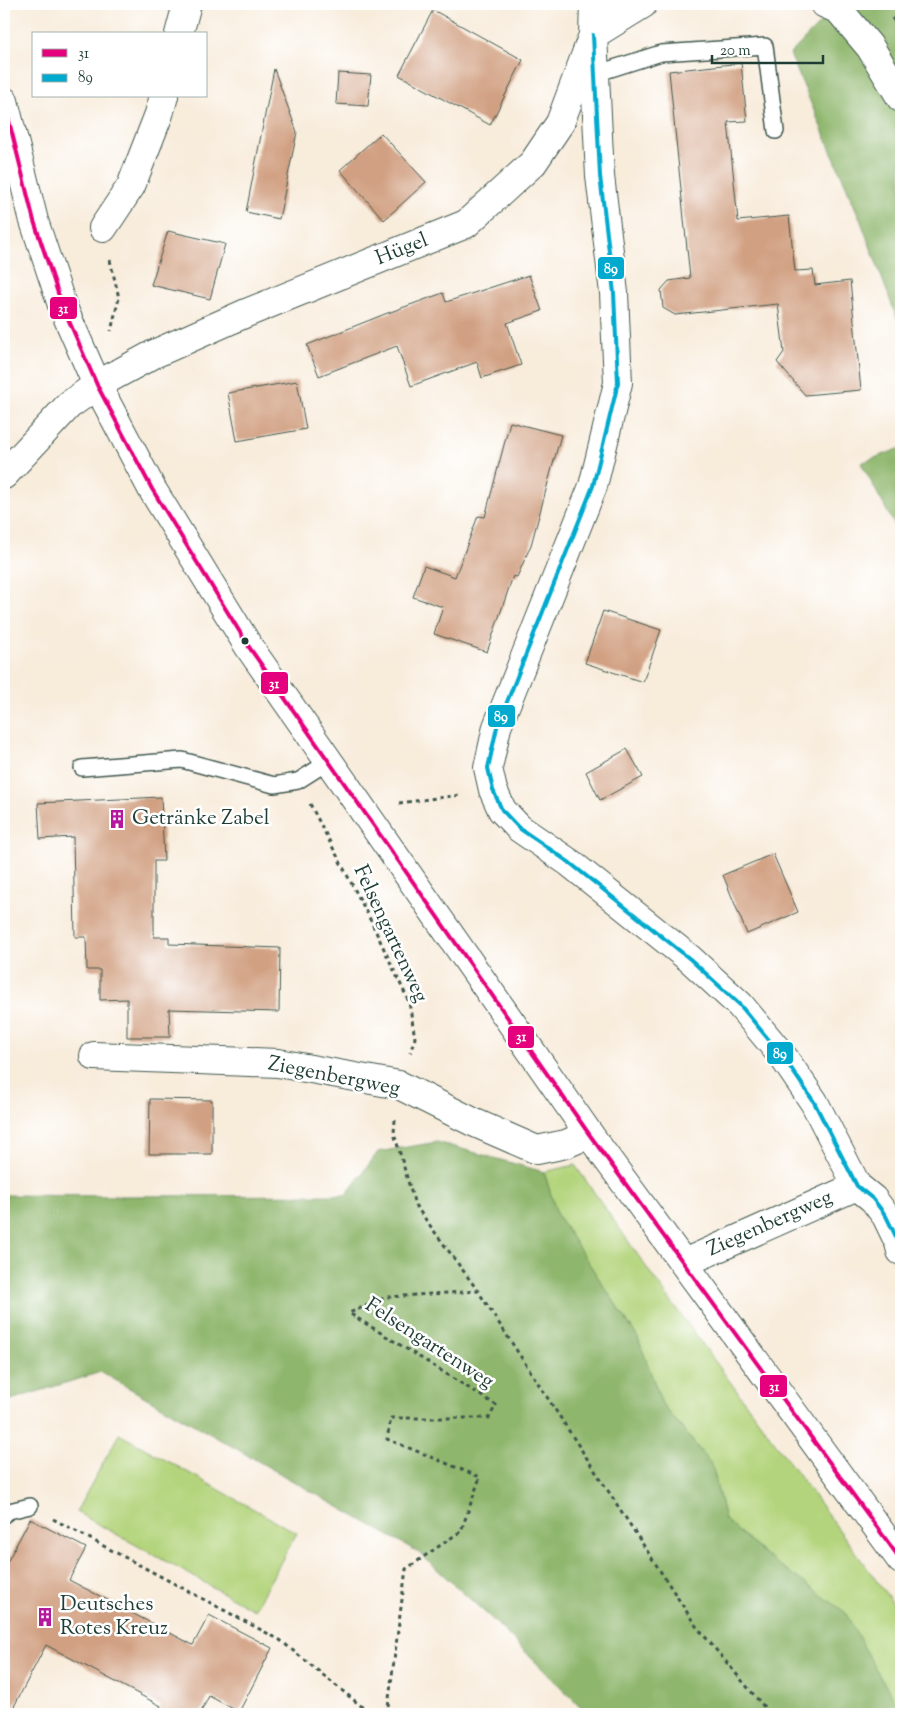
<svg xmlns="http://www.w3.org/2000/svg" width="905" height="1718" font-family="'Sorts Mill Goudy',serif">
	<rect width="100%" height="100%" fill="#fff"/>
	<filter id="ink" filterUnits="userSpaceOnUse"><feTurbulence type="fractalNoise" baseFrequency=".02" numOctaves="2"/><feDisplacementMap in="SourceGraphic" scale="10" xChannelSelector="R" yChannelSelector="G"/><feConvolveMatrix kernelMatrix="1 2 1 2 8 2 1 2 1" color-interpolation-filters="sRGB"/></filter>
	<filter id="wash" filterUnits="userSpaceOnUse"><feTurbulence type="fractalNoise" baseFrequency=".0096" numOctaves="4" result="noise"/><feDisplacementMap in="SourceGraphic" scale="20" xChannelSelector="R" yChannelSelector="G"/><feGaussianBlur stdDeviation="1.12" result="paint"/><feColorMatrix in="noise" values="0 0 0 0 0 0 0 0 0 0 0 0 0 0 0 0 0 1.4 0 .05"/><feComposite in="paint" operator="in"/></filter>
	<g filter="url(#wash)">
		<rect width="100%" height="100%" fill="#f8ecdb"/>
		<!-- green -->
		<path fill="#b3d47c" stroke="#698858" d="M 575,1165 L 656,1281 L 901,1614 L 901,1710 L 880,1677 L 767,1556 L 725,1520 L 712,1465 L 662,1404 L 638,1338 L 557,1215 L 544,1172 Z
			M 119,1434 L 297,1533 L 254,1610 L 76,1512 Z"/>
		<!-- forest -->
		<path fill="#8eb66c" stroke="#567a50" d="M 839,4 L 901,4 L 901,329 L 860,219 L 790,54 Z
			M 901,448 L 901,537 L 861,463 Z
			M 437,1142 L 544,1172 L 557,1215 L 638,1338 L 662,1404 L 712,1465 L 725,1520 L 767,1556 L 845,1612 L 880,1677 L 901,1710 L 901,1714 L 588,1714 L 491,1618 L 418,1552 L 101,1372 L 4,1402 L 4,1195 L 120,1196 L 346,1195 L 378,1152 Z"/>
		<g id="blocks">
			<!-- building -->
			<path fill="#d1a082" d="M 433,10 L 523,60 L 490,125 L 399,75 Z
				M 741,63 L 747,121 L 728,122 L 738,221 L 789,216 L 795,271 L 813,270 L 815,285 L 850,281 L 861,390 L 805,395 L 777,362 L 784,352 L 778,304 L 675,315 L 663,308 L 661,290 L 669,281 L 690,278 L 669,71 Z
				M 274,69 L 297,132 L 279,219 L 246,212 Z
				M 338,73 L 371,75 L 368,106 L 336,104 Z
				M 381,133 L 426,182 L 384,220 L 340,170 Z
				M 168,231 L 225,244 L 210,299 L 151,285 Z
				M 529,275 L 542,311 L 507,323 L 521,365 L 482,378 L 477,362 L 411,386 L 397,346 L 319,376 L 307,345 L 385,314 L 443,293 L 446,302 Z
				M 297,381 L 306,429 L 237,441 L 228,393 Z
				M 510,422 L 561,435 L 531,545 L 517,577 L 513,576 L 487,652 L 434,634 L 443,607 L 413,597 L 424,566 L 455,577 L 478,516 L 485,517 Z
				M 603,611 L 661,630 L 643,682 L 585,663 Z
				M 627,749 L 643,777 L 600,800 L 586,772 Z
				M 161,797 L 164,861 L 154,861 L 154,937 L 169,937 L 169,944 L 280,948 L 279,1012 L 169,1009 L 170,1037 L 127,1037 L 127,999 L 100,1000 L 100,970 L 87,970 L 86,937 L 75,937 L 73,837 L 40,839 L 38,803 Z
				M 773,854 L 798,912 L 747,934 L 723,875 Z
				M 150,1099 L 212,1100 L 212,1154 L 149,1154 Z
				M 30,1519 L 86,1548 L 69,1580 L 193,1645 L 209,1615 L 272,1648 L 239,1712 L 209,1696 L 200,1714 L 156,1714 L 161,1706 L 46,1645 L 10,1714 L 4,1714 L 4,1568 Z"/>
		</g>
	</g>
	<g filter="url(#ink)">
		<use href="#blocks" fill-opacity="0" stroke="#40574d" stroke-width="1"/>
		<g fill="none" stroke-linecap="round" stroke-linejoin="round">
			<!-- service casing -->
			<g stroke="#40574d" stroke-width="18">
				<path id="service" d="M 595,74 L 661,53 L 765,46 L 776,131
					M 82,768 L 182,760 L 274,785 L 298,781 L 328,762
					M 4,1515 L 9,1511 L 30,1506"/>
			</g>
			<!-- minor casing -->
			<g stroke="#40574d" stroke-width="30">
				<path id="minor" d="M 825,4 L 839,10 L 870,47 L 901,98
					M 179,34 L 187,4
					M 593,35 L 600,176 L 614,293 L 618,383 L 593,486 L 497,727 L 488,768 L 493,790 L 502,810 L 519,828 L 570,863 L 690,959 L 740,1005 L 784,1058 L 814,1102 L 857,1186 L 873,1199 L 886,1216 L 899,1243 L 901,1251
					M 593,35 L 643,4
					M 103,228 L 131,186 L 159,114 L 164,96
					M 4,475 L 69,405 L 97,385 L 154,354 L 244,314 L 466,224 L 533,163 L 560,123 L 593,35 L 594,4
					M 94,1056 L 278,1063 L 399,1085 L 473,1122 L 537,1150 L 566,1144 L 589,1134
					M 684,1263 L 857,1186"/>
			</g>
			<!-- tertiary casing -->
			<g stroke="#40574d" stroke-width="30">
				<path id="tertiary" d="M 4,101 L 34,221 L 62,305 L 97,385 L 152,489 L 249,647 L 589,1134 L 901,1560"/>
			</g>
			<!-- path -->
			<path stroke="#40574d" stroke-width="3" stroke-dasharray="4 4" stroke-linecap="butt" d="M 892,18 L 901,27
				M 110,260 L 119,298 L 111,331
				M 399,803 L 460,795
				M 310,804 L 368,915 L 409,1002 L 415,1038 L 410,1053
				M 395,1120 L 394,1133 L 415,1205 L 478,1291 L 696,1626 L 770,1714
				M 53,1519 L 280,1640 L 371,1714
				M 387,1714 L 406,1569 L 461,1531 L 480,1477 L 387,1439 L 391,1418 L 489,1418 L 496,1405 L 349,1313 L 387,1297 L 477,1291"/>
			<!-- service -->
			<use href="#service" stroke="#fff" stroke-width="15"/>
			<!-- minor -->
			<use href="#minor" stroke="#fff" stroke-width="28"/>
			<!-- tertiary -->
			<use href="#tertiary" stroke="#fff" stroke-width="28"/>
			<!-- bus-1 casing -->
			<g stroke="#fff" stroke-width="8">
				<path id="bus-1" d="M 4,101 L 34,221 L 62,305 L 97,385 L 152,489 L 249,647 L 589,1134 L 901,1560"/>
			</g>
			<!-- bus-2 casing -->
			<g stroke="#fff" stroke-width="8">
				<path id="bus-2" d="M 593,35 L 600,176 L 614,293 L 618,383 L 593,486 L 497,727 L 488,768 L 493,790 L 502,810 L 519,828 L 570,863 L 690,959 L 740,1005 L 784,1058 L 814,1102 L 857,1186 L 873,1199 L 886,1216 L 899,1243 L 901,1251"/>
			</g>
			<!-- bus-1 -->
			<use href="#bus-1" stroke="#e5007d" stroke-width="4"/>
			<!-- bus-2 -->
			<use href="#bus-2" stroke="#00a9ce" stroke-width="4"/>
		</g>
	</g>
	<!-- icons -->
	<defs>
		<g id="building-bare" transform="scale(1.5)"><path d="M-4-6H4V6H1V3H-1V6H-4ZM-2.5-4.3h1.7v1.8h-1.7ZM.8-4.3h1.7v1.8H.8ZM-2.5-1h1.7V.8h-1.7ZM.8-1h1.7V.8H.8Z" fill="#b5179e" stroke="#fff" stroke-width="2.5" paint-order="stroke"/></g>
	</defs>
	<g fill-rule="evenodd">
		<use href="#building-bare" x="117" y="819"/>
		<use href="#building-bare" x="45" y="1617"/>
	</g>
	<!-- markers -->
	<circle fill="#1f3d34" stroke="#fff" stroke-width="2" cx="245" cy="641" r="4.5"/>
	<g text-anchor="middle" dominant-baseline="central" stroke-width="5" stroke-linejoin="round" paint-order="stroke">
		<!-- street labels -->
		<g font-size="21" fill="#1f3d34" stroke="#fff">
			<text transform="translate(402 250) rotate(-22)">Hügel</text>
			<text transform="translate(390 934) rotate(65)">Felsengartenweg</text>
			<text transform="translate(334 1077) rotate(11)">Ziegenbergweg</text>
			<text transform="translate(770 1224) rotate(-24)">Ziegenbergweg</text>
			<text transform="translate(429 1344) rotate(33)">Felsengartenweg</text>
		</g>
		<!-- poi labels -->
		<g font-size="21" fill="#1f3d34" stroke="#fff" text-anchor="start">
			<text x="132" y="819">Getränke Zabel</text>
			<text x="60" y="1605">Deutsches<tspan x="60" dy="24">Rotes Kreuz</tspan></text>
		</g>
	</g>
	<g stroke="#fff" stroke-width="2">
		<rect x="597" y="256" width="28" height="24" rx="5" fill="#00a9ce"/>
		<rect x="49" y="296" width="29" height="24" rx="5" fill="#e5007d"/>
		<rect x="260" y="671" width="29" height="24" rx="5" fill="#e5007d"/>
		<rect x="487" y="704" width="29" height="24" rx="5" fill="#00a9ce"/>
		<rect x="507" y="1025" width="28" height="24" rx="5" fill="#e5007d"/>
		<rect x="766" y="1041" width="28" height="24" rx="5" fill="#00a9ce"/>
		<rect x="759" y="1374" width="29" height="24" rx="5" fill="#e5007d"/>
	</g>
	<g font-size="14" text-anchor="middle" font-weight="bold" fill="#fff">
		<text x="611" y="273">89</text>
		<text x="63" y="313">31</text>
		<text x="274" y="688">31</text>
		<text x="501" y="721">89</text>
		<text x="521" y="1041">31</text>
		<text x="780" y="1058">89</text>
		<text x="774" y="1391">31</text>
	</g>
	<!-- margin -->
	<rect width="905" height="1718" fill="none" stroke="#fff" stroke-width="20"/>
	<!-- legend -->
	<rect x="32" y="32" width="175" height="65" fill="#ffffff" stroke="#a5b1ae"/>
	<rect x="42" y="49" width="25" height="8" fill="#e5007d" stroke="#a5b1ae"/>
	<text x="78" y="58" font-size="15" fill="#1f3d34">31</text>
	<rect x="42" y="74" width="25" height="8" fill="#00a9ce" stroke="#a5b1ae"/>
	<text x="78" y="82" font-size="15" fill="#1f3d34">89</text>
	<!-- scale -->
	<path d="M712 55v8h111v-8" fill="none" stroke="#1f3d34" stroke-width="2.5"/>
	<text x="720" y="55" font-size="15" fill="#1f3d34" stroke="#ffffff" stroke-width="4" paint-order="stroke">20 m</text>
</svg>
